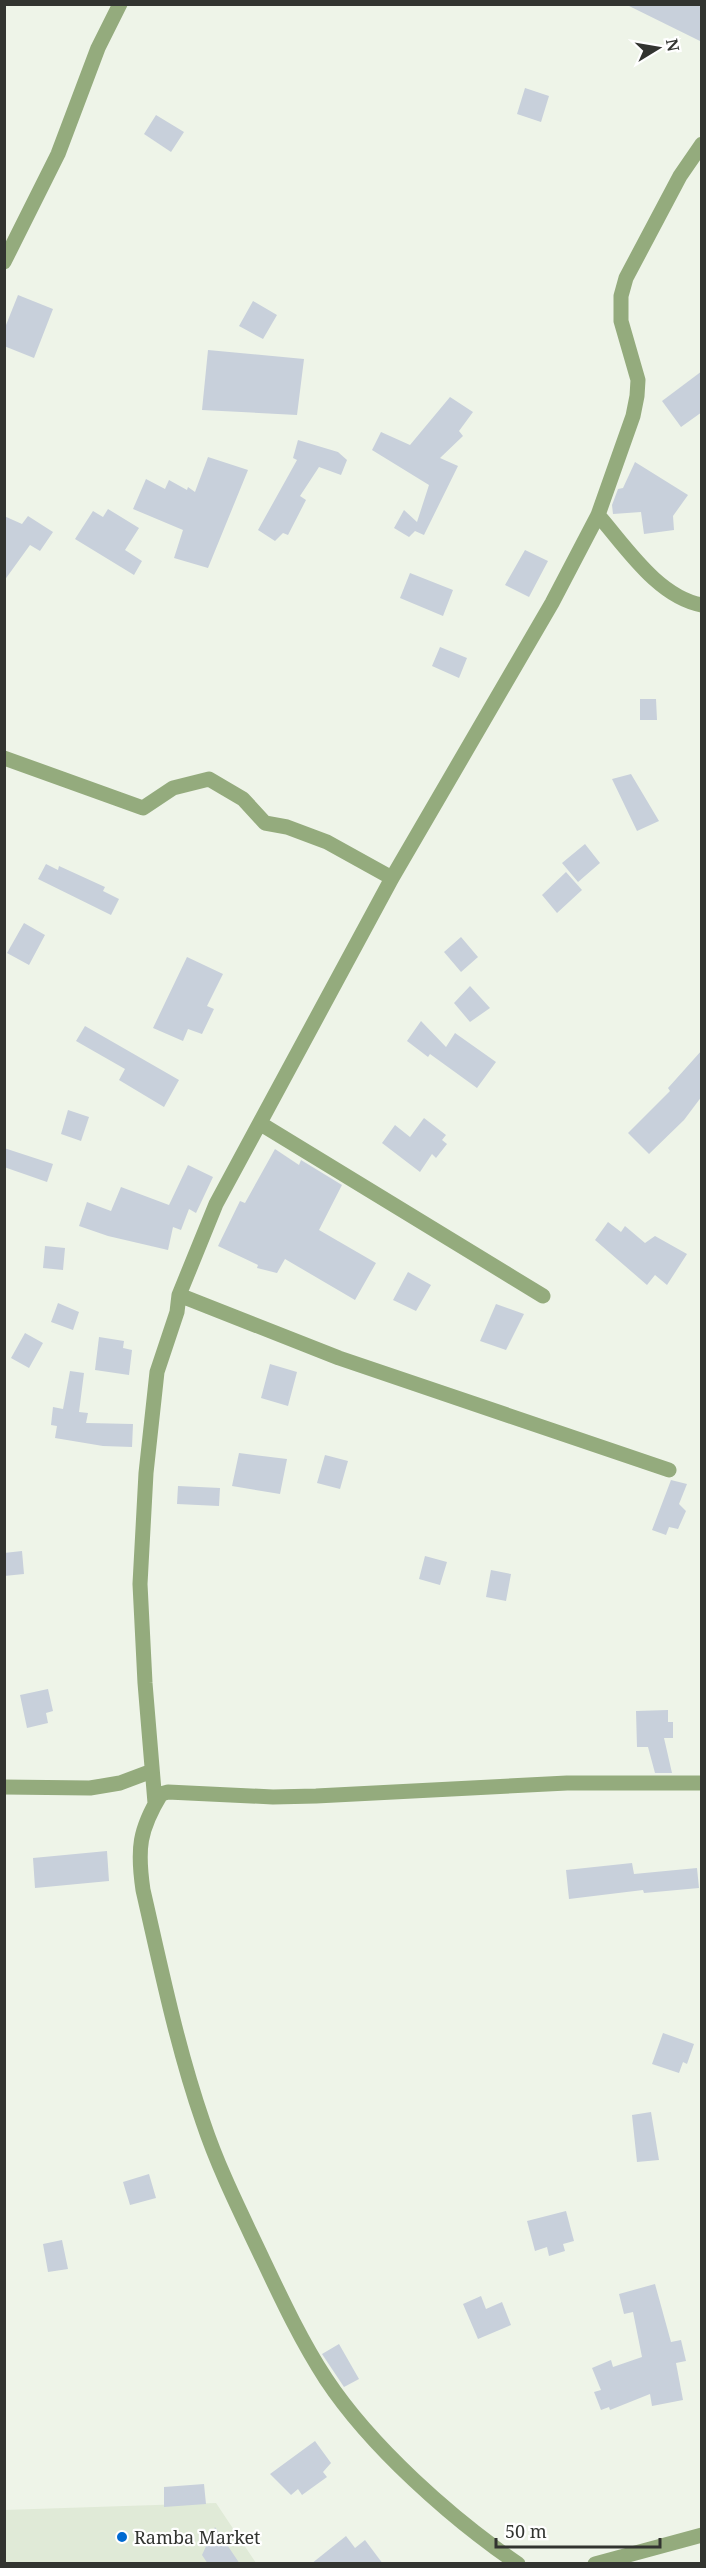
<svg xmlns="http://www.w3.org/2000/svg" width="706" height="2568" font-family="'Noto Serif',serif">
	<rect width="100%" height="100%" fill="#eef4e8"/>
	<!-- built -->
	<path fill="#e0ead7" d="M 216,2503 L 256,2563 L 5,2563 L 4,2510 Z"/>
	<!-- building -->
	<path fill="#c8d0db" d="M 625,4 L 702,4 L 702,42 Z
		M 525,88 L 549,96 L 541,122 L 517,114 Z
		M 156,115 L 184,132 L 171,152 L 144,134 Z
		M 18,295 L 53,309 L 34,358 L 4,346 L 4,330 Z
		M 253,301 L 277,315 L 263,339 L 239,326 Z
		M 208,350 L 304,359 L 297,415 L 202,410 Z
		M 702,371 L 702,412 L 681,427 L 662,401 Z
		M 450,397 L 473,412 L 459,431 L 463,436 L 440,458 L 458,466 L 424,535 L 415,531 L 409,537 L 394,528 L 404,510 L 417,522 L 429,485 L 372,450 L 381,432 L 410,445 Z
		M 298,440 L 338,452 L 347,460 L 341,475 L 319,467 L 300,496 L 306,500 L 288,535 L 283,533 L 275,541 L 258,530 L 297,460 L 293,458 Z
		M 208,457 L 248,470 L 208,568 L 174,558 L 183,530 L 133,509 L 146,479 L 165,489 L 169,480 L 187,490 L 188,487 L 195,492 Z
		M 635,462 L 688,495 L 673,516 L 674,530 L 644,534 L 641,512 L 613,514 L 612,505 L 618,489 L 623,488 Z
		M 108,509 L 139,528 L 125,550 L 142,561 L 134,575 L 75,539 L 93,511 L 103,517 Z
		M 4,516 L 22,524 L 28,516 L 53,532 L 40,551 L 30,545 L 4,581 Z
		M 525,550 L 548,561 L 529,597 L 505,585 Z
		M 410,573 L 453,590 L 443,616 L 400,598 Z
		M 440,647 L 467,658 L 459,678 L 432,666 Z
		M 640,699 L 656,699 L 657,720 L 640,720 Z
		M 631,774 L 659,821 L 637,831 L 612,779 Z
		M 585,844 L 600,863 L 578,882 L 562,863 Z
		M 46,864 L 58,870 L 59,866 L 105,887 L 103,891 L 119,899 L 111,915 L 38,879 Z
		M 566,872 L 582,890 L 557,913 L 542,895 Z
		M 24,923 L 45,935 L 29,965 L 7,953 Z
		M 461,937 L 478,957 L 461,972 L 444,952 Z
		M 187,957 L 223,974 L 207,1006 L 214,1009 L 202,1034 L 188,1029 L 183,1041 L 153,1028 Z
		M 470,986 L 490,1008 L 470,1022 L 454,1003 Z
		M 421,1021 L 446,1047 L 455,1033 L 496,1062 L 477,1088 L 430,1054 L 428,1057 L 407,1041 Z
		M 85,1026 L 179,1080 L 164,1107 L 119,1080 L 125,1069 L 76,1041 Z
		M 702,1050 L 702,1096 L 684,1120 L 649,1154 L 628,1133 L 670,1091 L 668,1088 Z
		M 68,1110 L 89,1117 L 81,1141 L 61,1134 Z
		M 424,1118 L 446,1135 L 442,1140 L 447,1144 L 436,1158 L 432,1154 L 420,1172 L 382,1143 L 395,1125 L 410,1137 Z
		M 4,1148 L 53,1164 L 47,1182 L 4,1167 Z
		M 275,1149 L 299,1165 L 301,1160 L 342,1185 L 319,1230 L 376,1263 L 355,1300 L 285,1259 L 277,1273 L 257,1268 L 258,1265 L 218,1246 L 240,1201 L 245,1203 Z
		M 188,1165 L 213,1177 L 196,1213 L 189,1209 L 181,1230 L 173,1227 L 168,1250 L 108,1236 L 79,1226 L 87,1202 L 111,1211 L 121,1187 L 169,1205 Z
		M 608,1222 L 621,1232 L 625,1226 L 645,1243 L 655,1236 L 687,1254 L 667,1285 L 655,1275 L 647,1285 L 595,1240 Z
		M 45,1246 L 65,1248 L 63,1270 L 43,1268 Z
		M 408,1272 L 431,1285 L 416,1311 L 393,1300 Z
		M 58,1303 L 79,1312 L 73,1330 L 51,1322 Z
		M 496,1304 L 524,1314 L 506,1350 L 480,1341 Z
		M 25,1333 L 43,1343 L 29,1368 L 11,1358 Z
		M 99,1337 L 124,1341 L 123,1348 L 132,1350 L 129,1375 L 95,1370 Z
		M 270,1364 L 297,1372 L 288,1406 L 261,1398 Z
		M 70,1371 L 84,1373 L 79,1412 L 88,1413 L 86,1423 L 133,1424 L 132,1447 L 103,1446 L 55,1438 L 57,1426 L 51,1425 L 53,1407 L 63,1409 Z
		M 239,1453 L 287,1459 L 280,1494 L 232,1486 Z
		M 325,1455 L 348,1461 L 340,1489 L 317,1483 Z
		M 671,1480 L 687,1484 L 679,1504 L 686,1511 L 678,1529 L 669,1527 L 666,1535 L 652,1530 Z
		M 178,1486 L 220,1488 L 219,1506 L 177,1504 Z
		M 22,1551 L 24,1574 L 4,1576 L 4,1553 Z
		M 425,1556 L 447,1562 L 440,1585 L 419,1579 Z
		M 491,1570 L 511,1574 L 506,1601 L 486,1597 Z
		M 48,1689 L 53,1711 L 46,1713 L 48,1723 L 27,1728 L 20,1695 Z
		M 668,1710 L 668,1722 L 673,1722 L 673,1738 L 664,1738 L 672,1773 L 655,1773 L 648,1747 L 637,1747 L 636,1711 Z
		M 107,1851 L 109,1881 L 35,1888 L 33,1858 Z
		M 632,1863 L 634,1874 L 697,1868 L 699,1888 L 644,1893 L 643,1890 L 569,1899 L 566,1870 Z
		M 663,2033 L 694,2044 L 687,2064 L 683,2062 L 679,2073 L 652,2064 Z
		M 651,2112 L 659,2160 L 637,2162 L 632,2115 Z
		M 149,2174 L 156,2198 L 130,2205 L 123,2182 Z
		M 566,2211 L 574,2241 L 563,2244 L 565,2251 L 549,2256 L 547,2247 L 535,2251 L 527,2221 Z
		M 62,2240 L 68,2269 L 48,2272 L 43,2244 Z
		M 655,2284 L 671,2342 L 681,2340 L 686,2361 L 676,2363 L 683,2400 L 652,2406 L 650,2394 L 610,2410 L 609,2407 L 601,2410 L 594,2392 L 601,2390 L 592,2368 L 611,2360 L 613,2367 L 642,2357 L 633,2312 L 624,2314 L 619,2294 Z
		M 481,2296 L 486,2309 L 502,2302 L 511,2325 L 478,2339 L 463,2304 Z
		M 339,2344 L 359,2379 L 344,2387 L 322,2354 Z
		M 315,2441 L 331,2463 L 323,2472 L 327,2477 L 302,2495 L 298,2489 L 291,2495 L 270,2474 Z
		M 204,2484 L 206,2504 L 164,2507 L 164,2487 Z
		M 215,2527 L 240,2564 L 208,2564 L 202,2555 Z
		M 346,2536 L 355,2548 L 365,2540 L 383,2564 L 311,2564 Z"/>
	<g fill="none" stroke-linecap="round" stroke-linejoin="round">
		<!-- minor -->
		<path stroke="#94ab7d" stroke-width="15" d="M 4,262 L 58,154 L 98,48 L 120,4
			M 598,515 C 626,547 658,597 702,605
			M 4,758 L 143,808 L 173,788 L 209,779 L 243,799 L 265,823 L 287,827 L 327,842 L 392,878
			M 261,1124 L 543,1296
			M 179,1295 L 339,1358 L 669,1470
			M 4,1787 L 90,1788 L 120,1783 L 152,1771
			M 155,1803 L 145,1683 L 140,1584 L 146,1473 L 157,1372 L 177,1312 L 179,1295 L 216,1204 L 392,878 L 552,603 L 598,515 L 633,416 L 637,396 L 638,380 L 621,321 L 621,296 L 626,278 L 680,176 L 702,144
			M 518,2564 C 451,2518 371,2447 326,2379 C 298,2336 277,2289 255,2243 C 236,2203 217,2164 203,2122 C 177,2047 161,1968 143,1890 C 137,1849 139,1830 161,1794 L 168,1792 L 273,1797 L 316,1796 L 567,1783 L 702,1783
			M 595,2564 L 702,2535"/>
	</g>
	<!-- markers -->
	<circle fill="#006ad1" stroke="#fff" stroke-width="2" cx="122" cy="2537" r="6"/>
	<g text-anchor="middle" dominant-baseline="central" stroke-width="4.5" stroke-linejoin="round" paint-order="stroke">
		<!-- poi labels -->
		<g font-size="18" fill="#323430" stroke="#fff" text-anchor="start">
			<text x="134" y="2537">Ramba Market</text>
		</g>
	</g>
	<!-- border -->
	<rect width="706" height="2568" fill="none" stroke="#323430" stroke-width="12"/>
	<!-- north arrow -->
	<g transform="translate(658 48) rotate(79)" stroke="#ffffff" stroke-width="4.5" paint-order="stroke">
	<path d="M0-4.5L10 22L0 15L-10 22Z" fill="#323430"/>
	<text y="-9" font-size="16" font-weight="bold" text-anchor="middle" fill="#323430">N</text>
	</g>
	<!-- scale -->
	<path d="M496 2538v9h164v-9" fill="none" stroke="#323430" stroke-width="3"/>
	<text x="505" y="2538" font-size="18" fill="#323430" stroke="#ffffff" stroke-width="4.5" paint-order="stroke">50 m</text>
</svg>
